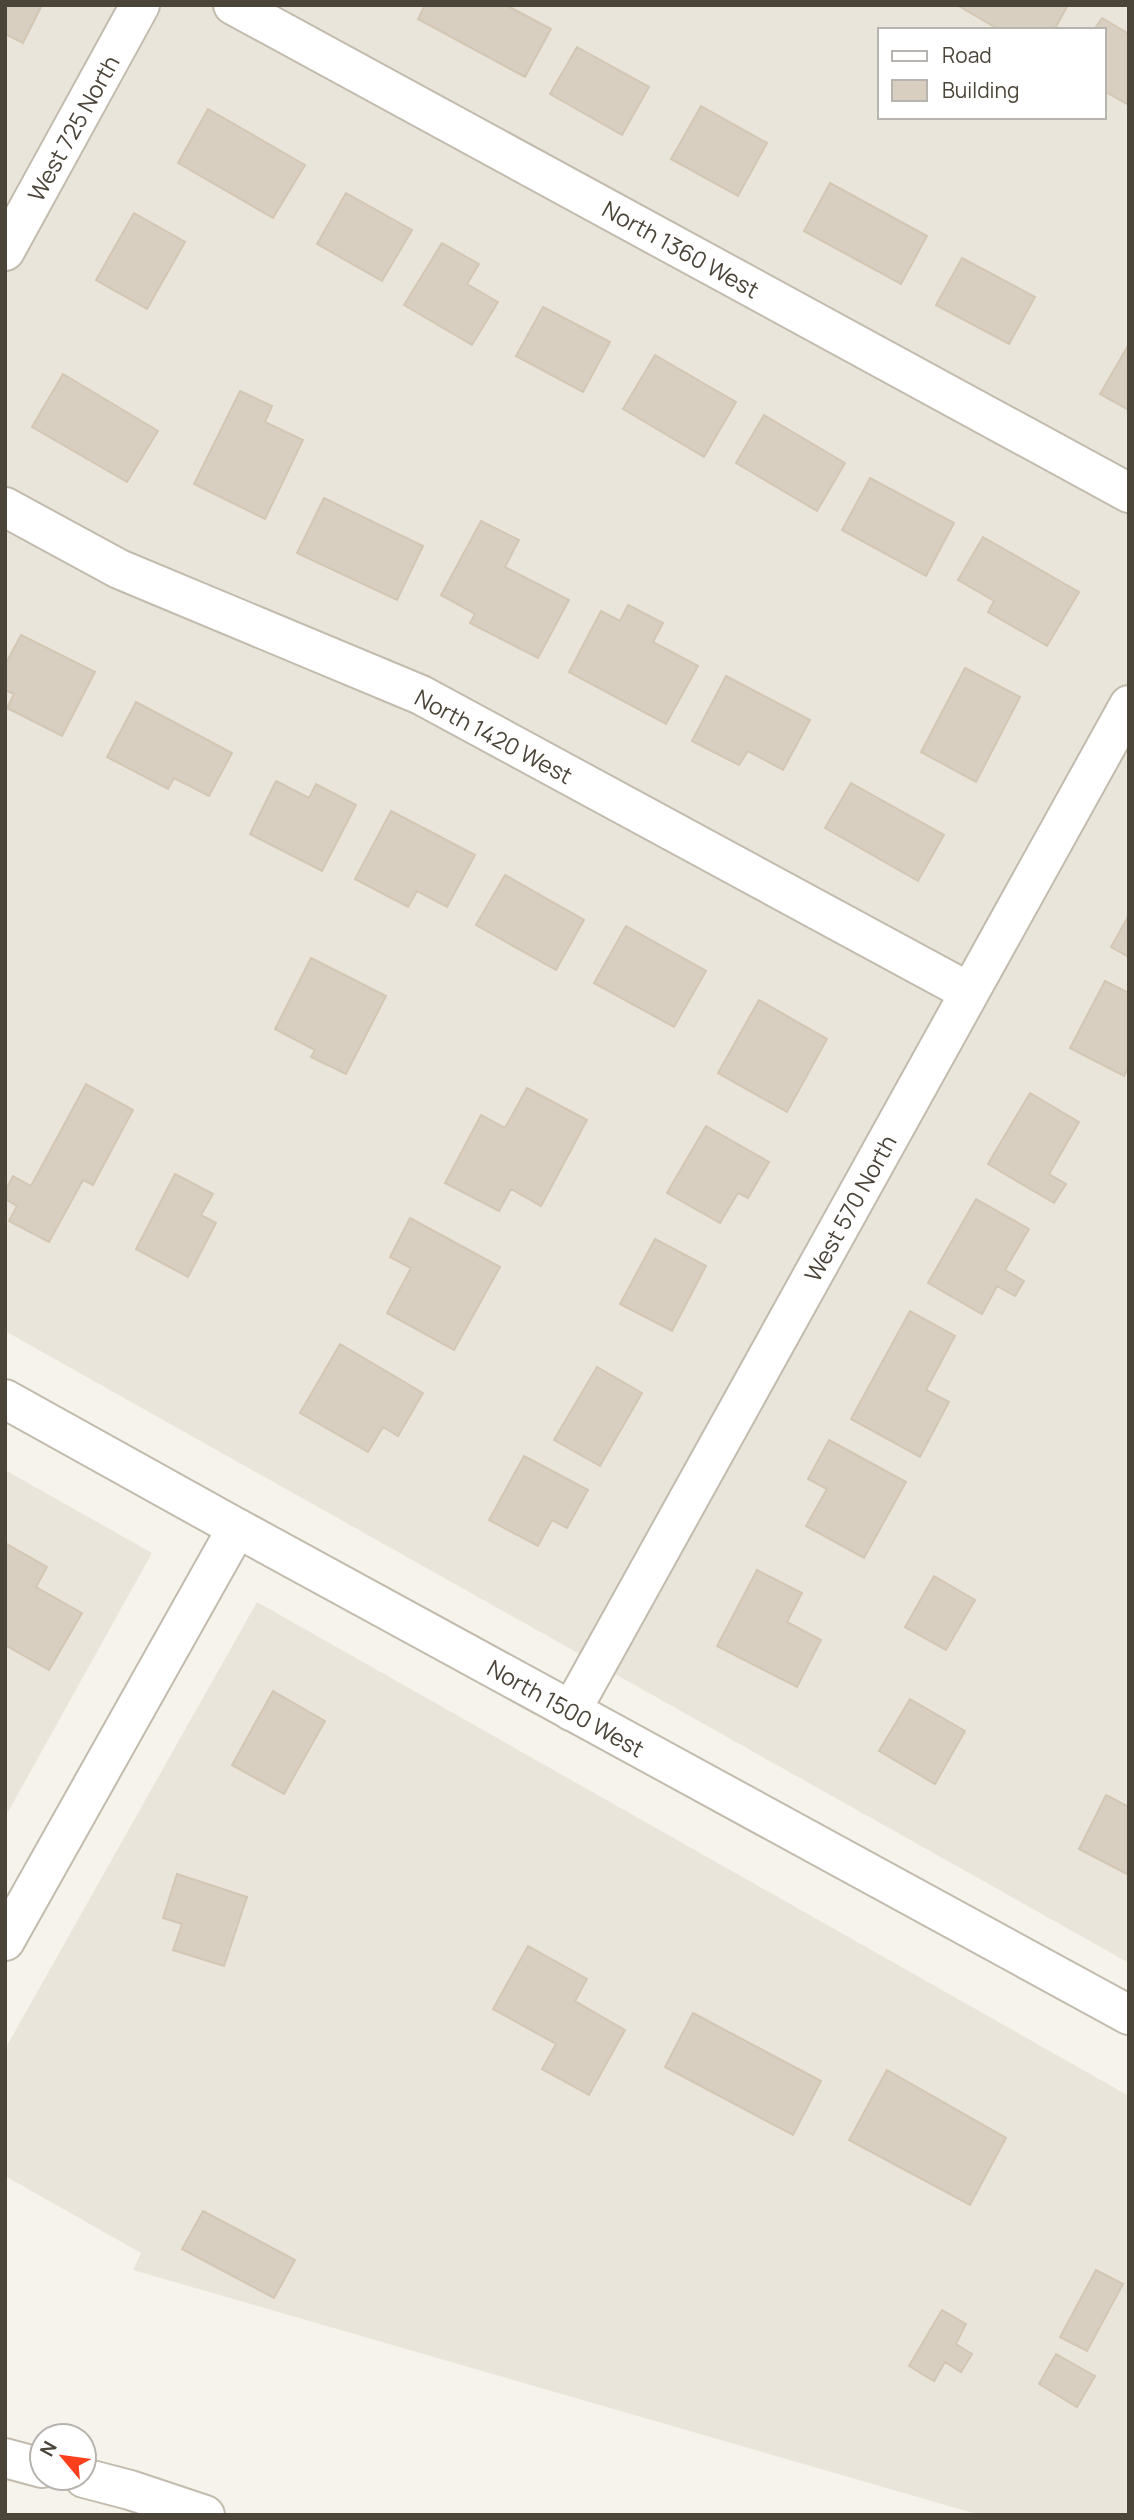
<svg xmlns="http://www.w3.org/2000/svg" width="1134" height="2520" font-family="Manrope,sans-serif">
	<rect width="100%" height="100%" fill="#f6f3ec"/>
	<!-- residential -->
	<path fill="#eae5da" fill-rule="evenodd" d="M 5,5 L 1129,5 L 1129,1963 L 5,1331 ZM 880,30 L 1104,30 L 1104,117 L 880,117 Z
		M 5,1470 L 152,1553 L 8,1812 L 5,1810 Z
		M 257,1602 L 1129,2096 L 1129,2515 L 980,2515 L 133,2270 L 141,2253 L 5,2176 L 5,2049 Z"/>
	<!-- building -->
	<path fill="#d8cfc1" stroke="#d3c7b4" stroke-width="2" d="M 5,5 L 42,5 L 23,43 L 5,34 Z
		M 425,5 L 506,5 L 551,29 L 525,77 L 418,19 Z
		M 957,5 L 1068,5 L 1054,30 L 1000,30 Z
		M 1102,18 L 1129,34 L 1129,105 L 1104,91 L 1104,30 L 1094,30 Z
		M 577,47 L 649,87 L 622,135 L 550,94 Z
		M 701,106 L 767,143 L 738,196 L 671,159 Z
		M 208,109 L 305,165 L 273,218 L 178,163 Z
		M 830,183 L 927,236 L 901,284 L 804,231 Z
		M 346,193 L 412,230 L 382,281 L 317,244 Z
		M 134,213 L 185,242 L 147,309 L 96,280 Z
		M 442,243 L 479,264 L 467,284 L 498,302 L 472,345 L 404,305 Z
		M 962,258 L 1035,297 L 1009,344 L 936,305 Z
		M 543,307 L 610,342 L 583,392 L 516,356 Z
		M 1129,344 L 1129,410 L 1100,394 Z
		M 655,355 L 736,402 L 704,457 L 623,409 Z
		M 63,374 L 158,431 L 127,482 L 32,427 Z
		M 240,391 L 272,406 L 265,422 L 303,440 L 265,519 L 194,484 Z
		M 764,415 L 845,463 L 817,511 L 736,463 Z
		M 870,478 L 954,523 L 926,576 L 842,530 Z
		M 324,498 L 423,546 L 397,600 L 297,553 Z
		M 481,521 L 519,540 L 505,567 L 569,600 L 538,658 L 470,623 L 475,614 L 441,595 Z
		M 983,537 L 1079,592 L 1047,646 L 988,612 L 994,601 L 958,580 Z
		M 628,605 L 663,623 L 653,642 L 698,666 L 666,724 L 569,672 L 601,611 L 620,621 Z
		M 21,635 L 95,672 L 62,736 L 7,708 L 14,694 L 5,690 L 5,665 Z
		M 965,668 L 1020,697 L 976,782 L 921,752 Z
		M 726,676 L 810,720 L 783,770 L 748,751 L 739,765 L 692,741 Z
		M 136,702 L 232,753 L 209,796 L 174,778 L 168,789 L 107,757 Z
		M 276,781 L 309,798 L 316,784 L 356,805 L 322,871 L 250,834 Z
		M 851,783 L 944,835 L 918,881 L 825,828 Z
		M 391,811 L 475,855 L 447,907 L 417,891 L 408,907 L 355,879 Z
		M 505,875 L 584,920 L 556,970 L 476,925 Z
		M 1129,915 L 1129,957 L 1111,947 Z
		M 626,926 L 706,971 L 674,1027 L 594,983 Z
		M 311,958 L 386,996 L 346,1074 L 311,1057 L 315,1050 L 275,1029 Z
		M 1105,981 L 1129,993 L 1129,1066 L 1124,1076 L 1070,1048 Z
		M 759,1000 L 827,1039 L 787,1112 L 718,1073 Z
		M 86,1084 L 133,1110 L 93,1185 L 83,1180 L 49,1242 L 9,1221 L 17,1206 L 5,1199 L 5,1191 L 13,1176 L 31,1186 Z
		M 527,1088 L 587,1120 L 541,1206 L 511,1189 L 499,1211 L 445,1183 L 481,1115 L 505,1128 Z
		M 1030,1093 L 1079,1122 L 1049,1174 L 1066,1184 L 1054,1203 L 988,1164 Z
		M 706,1126 L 769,1162 L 748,1198 L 738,1193 L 720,1223 L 667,1193 Z
		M 175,1174 L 213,1194 L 201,1215 L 216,1223 L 188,1277 L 136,1249 Z
		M 976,1199 L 1029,1229 L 1005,1270 L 1024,1281 L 1015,1296 L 997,1286 L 982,1314 L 928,1283 Z
		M 410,1218 L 500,1267 L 454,1350 L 387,1313 L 411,1268 L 390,1257 Z
		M 655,1239 L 706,1266 L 672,1331 L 620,1304 Z
		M 910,1311 L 955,1336 L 926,1390 L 949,1402 L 920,1457 L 851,1419 Z
		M 340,1344 L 423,1393 L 398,1436 L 383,1427 L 368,1452 L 300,1413 Z
		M 597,1367 L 642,1393 L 600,1466 L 554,1440 Z
		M 829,1440 L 906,1482 L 864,1558 L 806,1526 L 827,1489 L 808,1479 Z
		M 524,1456 L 588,1490 L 567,1528 L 552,1520 L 538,1546 L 489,1520 Z
		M 5,1543 L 47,1567 L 36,1587 L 82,1613 L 49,1670 L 5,1645 Z
		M 757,1570 L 802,1593 L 787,1622 L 821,1640 L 797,1687 L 717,1646 Z
		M 934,1576 L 975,1600 L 946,1650 L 905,1627 Z
		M 273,1691 L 325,1721 L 284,1794 L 232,1765 Z
		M 910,1699 L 965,1731 L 935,1784 L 879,1751 Z
		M 1106,1795 L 1129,1807 L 1129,1875 L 1079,1849 Z
		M 177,1874 L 247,1897 L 224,1966 L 173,1950 L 182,1924 L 163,1918 Z
		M 528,1946 L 587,1979 L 575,2001 L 625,2030 L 589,2095 L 542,2069 L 556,2044 L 493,2009 Z
		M 693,2013 L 821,2081 L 793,2135 L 665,2067 Z
		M 887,2070 L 1006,2138 L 970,2205 L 849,2140 Z
		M 203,2211 L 295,2260 L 274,2298 L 182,2249 Z
		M 1096,2270 L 1123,2284 L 1087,2351 L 1060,2337 Z
		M 942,2310 L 966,2324 L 956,2344 L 972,2354 L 961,2372 L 945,2362 L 934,2381 L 909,2366 Z
		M 1056,2354 L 1095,2376 L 1077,2407 L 1039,2384 Z"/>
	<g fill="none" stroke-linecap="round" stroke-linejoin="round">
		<!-- minor casing -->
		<g stroke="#c2bbae" stroke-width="42">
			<path id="minor" d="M 233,5 L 1129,493
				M 5,251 L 140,5
				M 5,507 L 119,569 L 421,695 L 969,992
				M 571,1711 L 1129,705
				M 5,1941 L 237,1528
				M 5,2458 L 42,2468
				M 84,2478 L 130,2490 L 205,2515"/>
		</g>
		<!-- tertiary casing -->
		<g stroke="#c2bbae" stroke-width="42">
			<path id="tertiary" d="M 5,1399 L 237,1528 L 1129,2015"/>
		</g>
		<!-- minor -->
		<use href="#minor" stroke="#fff" stroke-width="38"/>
		<!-- tertiary -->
		<use href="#tertiary" stroke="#fff" stroke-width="38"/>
	</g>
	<g text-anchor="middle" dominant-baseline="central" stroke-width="5" stroke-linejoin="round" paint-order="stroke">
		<!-- street labels -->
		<g font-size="23" fill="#4b4439" stroke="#fff">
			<text transform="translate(73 128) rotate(-61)">West 725 North</text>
			<text transform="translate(681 249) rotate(29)">North 1360 West</text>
			<text transform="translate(494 736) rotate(28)">North 1420 West</text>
			<text transform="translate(850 1208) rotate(-61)">West 570 North</text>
			<text transform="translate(566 1708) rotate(29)">North 1500 West</text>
		</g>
	</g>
	<!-- border -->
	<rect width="1134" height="2520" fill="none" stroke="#4b4439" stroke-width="14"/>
	<!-- legend -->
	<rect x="878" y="28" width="228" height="91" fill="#ffffff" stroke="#b7b4b0" stroke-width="2"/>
	<rect x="892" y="51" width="35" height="10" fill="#ffffff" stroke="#b7b4b0" stroke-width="2"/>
	<text x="942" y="63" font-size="21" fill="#4b4439">Road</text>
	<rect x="892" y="80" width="35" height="21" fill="#d8cfc1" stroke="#b7b4b0" stroke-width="2"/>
	<text x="942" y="98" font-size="21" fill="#4b4439">Building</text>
	<!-- north arrow -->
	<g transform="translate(63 2457) rotate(299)"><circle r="33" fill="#ffffff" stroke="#b7b4b0" stroke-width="2"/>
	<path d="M0-5L12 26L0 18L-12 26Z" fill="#fc3f1d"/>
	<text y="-10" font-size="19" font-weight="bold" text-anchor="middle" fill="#4b4439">N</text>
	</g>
</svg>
